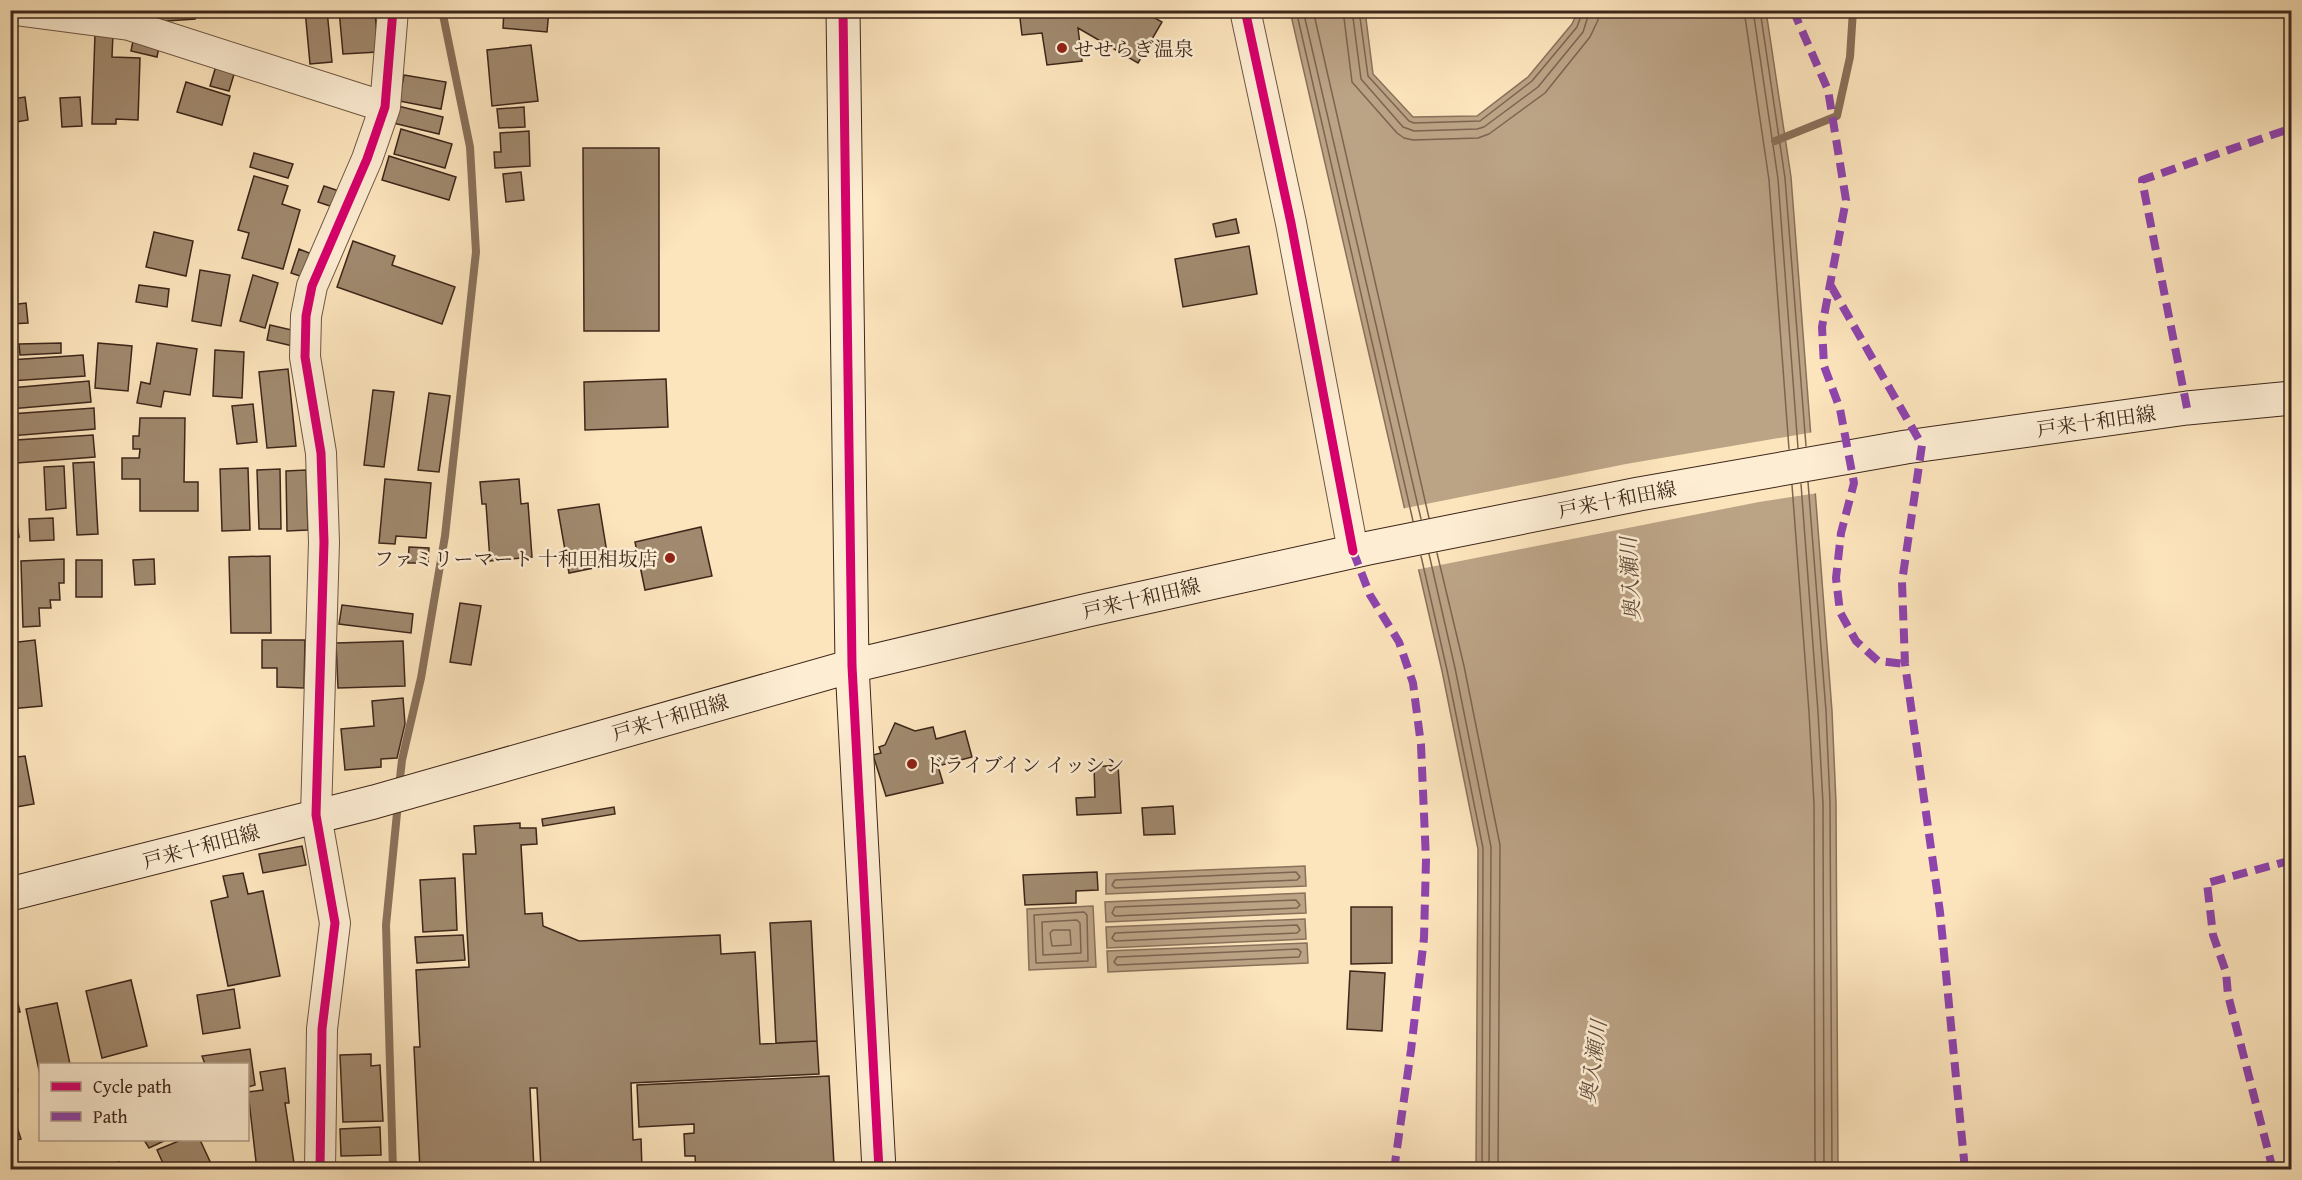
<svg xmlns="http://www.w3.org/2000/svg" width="2302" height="1180" font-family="'Gentium Book Plus','Noto Serif JP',serif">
	<rect width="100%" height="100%" fill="#fce4bc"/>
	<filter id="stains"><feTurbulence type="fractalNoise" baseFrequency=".00333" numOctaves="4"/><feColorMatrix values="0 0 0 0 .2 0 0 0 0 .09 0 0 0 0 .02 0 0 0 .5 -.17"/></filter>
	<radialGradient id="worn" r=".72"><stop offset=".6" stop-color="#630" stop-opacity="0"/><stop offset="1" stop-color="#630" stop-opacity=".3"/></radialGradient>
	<!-- water -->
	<path fill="#bba385" stroke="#89715a" stroke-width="1.5" d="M 1290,11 L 1365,11 L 1373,74 L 1413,117 L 1477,116 L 1528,77 L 1572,24 L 1578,11 L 1766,11 L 1791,177 L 1832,711 L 1836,803 L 1838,1169 L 1476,1169 L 1478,849 L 1442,671 Z
		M 1305,866 L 1306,886 L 1106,894 L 1106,874 Z
		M 1305,893 L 1306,913 L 1106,922 L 1105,902 Z
		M 1093,906 L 1096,967 L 1029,970 L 1027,909 Z
		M 1305,919 L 1306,939 L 1107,948 L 1106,927 Z
		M 1307,943 L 1308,963 L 1108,972 L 1107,951 Z"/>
	<!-- pier -->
	<path fill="#fce4bc" d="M 1814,432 L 1818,493 L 1759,502 L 1415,570 L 1401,509 L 1626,464 Z"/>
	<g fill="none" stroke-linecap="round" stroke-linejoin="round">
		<!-- shore -->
		<path stroke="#7c6450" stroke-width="1.5" d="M 1296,10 L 1413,521
			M 1303,10 L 1421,519
			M 1313,10 L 1429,518
			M 1343,10 L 1352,82 L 1397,133 L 1404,138 L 1413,140 L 1478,138 L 1489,134 L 1545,93 L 1590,37 L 1598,20 L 1599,10
			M 1352,10 L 1361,79 L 1403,127 L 1414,131 L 1477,129 L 1484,127 L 1538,87 L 1583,32 L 1590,10
			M 1359,10 L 1368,76 L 1409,121 L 1414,123 L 1480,121 L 1532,81 L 1577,27 L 1583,10
			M 1744,10 L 1769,180 L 1789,449
			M 1753,10 L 1778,179 L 1798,448
			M 1760,10 L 1785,178 L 1806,446
			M 1808,482 L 1826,711 L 1830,803 L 1832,1170
			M 1801,484 L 1818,712 L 1823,804 L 1824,1170
			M 1792,485 L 1809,712 L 1814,804 L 1815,1170
			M 1437,553 L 1464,666 L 1500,845 L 1498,1170
			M 1429,554 L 1455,668 L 1491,847 L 1489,1170
			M 1421,556 L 1447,670 L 1483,848 L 1482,1170
			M 1296,872 L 1300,877 L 1297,880 L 1115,888 L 1112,885 L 1115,880 Z
			M 1296,900 L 1300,905 L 1297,908 L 1115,916 L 1112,913 L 1115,907 Z
			M 1084,912 L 1087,915 L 1088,961 L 1036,963 L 1034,915 Z
			M 1077,920 L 1080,923 L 1081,953 L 1043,955 L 1042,922 Z
			M 1297,925 L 1300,930 L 1297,933 L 1115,941 L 1112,938 L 1115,933 Z
			M 1053,930 L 1070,930 L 1071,945 L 1052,946 L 1050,933 Z
			M 1298,949 L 1301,952 L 1299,957 L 1117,965 L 1114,962 L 1117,957 Z"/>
		<!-- stream -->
		<path stroke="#89715a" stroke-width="8" d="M 1775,141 L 1837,116 L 1850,57 L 1853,10
			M 399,787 L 402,760 L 421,678 L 445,536 L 476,252 L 470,147 L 442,10
			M 393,1170 L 386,925 L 398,803"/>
	</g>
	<!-- building -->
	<path fill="#a0896e" stroke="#3d261a" stroke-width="1.5" d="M 152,10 L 194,10 L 195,19 L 153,22 Z
		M 305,10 L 327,10 L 332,62 L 310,64 Z
		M 339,10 L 375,10 L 378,52 L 343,54 Z
		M 504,10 L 549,10 L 547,32 L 503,28 Z
		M 1019,10 L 1141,10 L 1162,22 L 1138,63 L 1078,28 L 1082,61 L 1047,65 L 1042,33 L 1022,35 Z
		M 95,33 L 113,33 L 112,57 L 140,58 L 138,120 L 116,119 L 116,124 L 92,124 Z
		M 133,41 L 159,47 L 157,57 L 131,51 Z
		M 531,45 L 538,101 L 492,106 L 487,50 Z
		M 216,66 L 235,71 L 229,91 L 210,86 Z
		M 404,75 L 446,82 L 441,109 L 399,101 Z
		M 186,82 L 230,96 L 222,125 L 177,112 Z
		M 10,89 L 12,99 L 25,97 L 28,120 L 10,123 Z
		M 80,97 L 82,126 L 62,127 L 60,98 Z
		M 398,106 L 443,117 L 439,134 L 393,123 Z
		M 524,107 L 525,127 L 499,128 L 497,109 Z
		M 401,129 L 452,144 L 445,168 L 394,154 Z
		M 529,131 L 530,166 L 495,168 L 494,152 L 501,152 L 500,133 Z
		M 583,148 L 659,148 L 659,331 L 584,331 Z
		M 254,153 L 293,164 L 288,178 L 250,167 Z
		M 389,156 L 456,177 L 449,200 L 382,180 Z
		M 521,172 L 524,200 L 506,202 L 503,174 Z
		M 254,176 L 288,186 L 282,204 L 300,210 L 283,269 L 242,258 L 249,233 L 238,230 Z
		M 324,186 L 339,191 L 333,207 L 318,202 Z
		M 1236,219 L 1239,233 L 1216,237 L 1213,224 Z
		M 154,232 L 193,241 L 186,276 L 146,267 Z
		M 353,241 L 395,256 L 392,265 L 455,287 L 442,324 L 337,287 Z
		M 1249,246 L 1257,294 L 1183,307 L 1175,259 Z
		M 299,249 L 314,255 L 306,278 L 291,273 Z
		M 200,270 L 230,275 L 221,326 L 192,321 Z
		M 253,275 L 278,283 L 265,328 L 240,321 Z
		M 139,285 L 169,289 L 167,307 L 136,302 Z
		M 26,303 L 28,323 L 10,324 L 10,305 Z
		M 270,325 L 296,331 L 293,346 L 267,340 Z
		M 61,343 L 61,353 L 20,355 L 19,344 Z
		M 98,343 L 132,346 L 128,391 L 95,388 Z
		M 157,343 L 197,349 L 190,395 L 164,391 L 161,407 L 137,403 L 141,382 L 150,384 Z
		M 215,350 L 244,352 L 242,398 L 213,396 Z
		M 83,355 L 85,376 L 10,381 L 10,360 Z
		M 288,369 L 296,446 L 267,448 L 259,372 Z
		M 666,379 L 668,427 L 585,430 L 584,382 Z
		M 89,381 L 91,402 L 10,409 L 10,388 Z
		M 373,390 L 394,392 L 384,467 L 364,465 Z
		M 429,393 L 450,396 L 439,472 L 418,470 Z
		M 253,404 L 257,442 L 237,444 L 232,406 Z
		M 94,408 L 95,429 L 10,436 L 10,414 Z
		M 140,418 L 185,418 L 184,482 L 198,482 L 198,511 L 140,511 L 140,479 L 122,479 L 122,458 L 139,458 L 140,449 L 133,449 L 133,436 L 139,436 Z
		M 93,435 L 95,457 L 17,463 L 16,440 Z
		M 94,462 L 98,534 L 77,535 L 73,463 Z
		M 64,466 L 66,508 L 46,510 L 44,467 Z
		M 248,468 L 250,530 L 222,531 L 220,469 Z
		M 280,469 L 281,529 L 259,529 L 257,470 Z
		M 306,470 L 308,530 L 287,531 L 286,471 Z
		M 385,479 L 431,483 L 426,538 L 396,536 L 395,544 L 379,543 Z
		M 519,479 L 521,504 L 528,503 L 532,557 L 490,561 L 486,504 L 482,504 L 480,482 Z
		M 599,504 L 609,565 L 569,573 L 558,510 Z
		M 15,510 L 19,537 L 10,538 L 10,511 Z
		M 53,518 L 54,540 L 30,541 L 29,519 Z
		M 701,527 L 712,576 L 645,590 L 635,542 Z
		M 409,547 L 429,548 L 428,563 L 408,563 Z
		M 270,556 L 271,633 L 231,633 L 229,557 Z
		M 64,559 L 64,583 L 59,583 L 60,600 L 50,600 L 51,608 L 39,608 L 40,626 L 23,627 L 21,561 Z
		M 154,559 L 155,584 L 135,585 L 133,560 Z
		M 76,560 L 102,560 L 102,597 L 76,597 Z
		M 460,603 L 481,606 L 471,665 L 450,662 Z
		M 342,605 L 413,614 L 411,633 L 339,624 Z
		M 35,640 L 42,706 L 10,709 L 10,643 Z
		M 262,640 L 305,640 L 304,688 L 277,687 L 277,668 L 262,668 Z
		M 403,641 L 405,686 L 338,688 L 336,643 Z
		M 403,698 L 405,724 L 397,758 L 381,759 L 381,767 L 345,770 L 341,729 L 374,726 L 372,701 Z
		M 895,723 L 915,731 L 933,727 L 936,739 L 965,731 L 972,757 L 938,766 L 943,783 L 886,796 L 873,755 L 881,753 L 879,747 L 885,745 Z
		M 25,756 L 34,804 L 10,808 L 10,758 Z
		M 1118,765 L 1121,813 L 1077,815 L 1076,798 L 1095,797 L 1094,767 Z
		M 1173,806 L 1175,834 L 1144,835 L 1142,808 Z
		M 614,807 L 615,814 L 543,826 L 542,819 Z
		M 520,823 L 520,828 L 536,828 L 537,844 L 521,845 L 525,914 L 542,913 L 543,926 L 579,941 L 720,935 L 721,954 L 755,952 L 760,1044 L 817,1041 L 819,1074 L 631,1083 L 633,1140 L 641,1139 L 642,1170 L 541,1170 L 537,1088 L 530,1088 L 534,1170 L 420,1170 L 414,1047 L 420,1047 L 416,970 L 469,967 L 463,854 L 476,854 L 474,826 Z
		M 302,846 L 306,865 L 263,873 L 259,854 Z
		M 1097,872 L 1098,890 L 1076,891 L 1076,903 L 1025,905 L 1023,875 Z
		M 243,873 L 248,894 L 263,891 L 280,976 L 228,986 L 211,901 L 228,897 L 223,876 Z
		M 455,878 L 457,930 L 423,932 L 420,880 Z
		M 1351,907 L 1392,907 L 1392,963 L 1351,964 Z
		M 811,921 L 817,1041 L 776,1043 L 770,923 Z
		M 463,935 L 465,960 L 417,963 L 415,937 Z
		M 1350,971 L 1385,973 L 1382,1031 L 1347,1029 Z
		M 131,980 L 147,1046 L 102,1058 L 86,991 Z
		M 10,984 L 13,984 L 20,1012 L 10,1014 Z
		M 234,989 L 240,1028 L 203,1034 L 197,995 Z
		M 57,1003 L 70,1064 L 40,1064 L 40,1075 L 26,1009 Z
		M 250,1049 L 255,1085 L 248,1087 L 248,1064 L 205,1064 L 202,1056 Z
		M 371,1054 L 371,1066 L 380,1065 L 383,1121 L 343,1122 L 340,1055 Z
		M 10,1060 L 18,1090 L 10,1092 Z
		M 285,1068 L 289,1103 L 285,1103 L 294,1163 L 302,1162 L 303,1170 L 257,1170 L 248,1092 L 263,1090 L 260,1072 Z
		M 829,1076 L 834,1165 L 819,1165 L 819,1170 L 696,1170 L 695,1156 L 685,1156 L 684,1134 L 694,1133 L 694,1124 L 639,1127 L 637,1085 Z
		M 14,1118 L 21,1139 L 10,1142 L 10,1119 Z
		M 380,1127 L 381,1155 L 341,1156 L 340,1129 Z
		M 144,1140 L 166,1140 L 149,1148 Z
		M 181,1140 L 200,1140 L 214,1170 L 166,1170 L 157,1150 Z
		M 119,1162 L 121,1170 L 90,1170 Z"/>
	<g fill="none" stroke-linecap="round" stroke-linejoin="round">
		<!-- street casing -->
		<g stroke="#6d5642" stroke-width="32">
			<path id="street" d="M 15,10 L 129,25 L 385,107
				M 1245,10 L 1291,223 L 1353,551
				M 320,1170 L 322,1029 L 335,923 L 316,815 L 324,542 L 321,453 L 305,357 L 306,316 L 312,286 L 367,159 L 385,107 L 393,10"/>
		</g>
		<!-- secondary casing -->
		<g stroke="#3d261a" stroke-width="35">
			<path id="secondary" d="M 843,10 L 852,666 L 879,1170
				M 10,894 L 374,802 L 852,666 L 1088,610 L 1369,548 L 1639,494 L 1906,447 L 2187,408 L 2292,398"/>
		</g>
		<!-- street -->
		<use href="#street" stroke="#fdedd3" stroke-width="30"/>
		<!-- secondary -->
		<use href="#secondary" stroke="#fdedd3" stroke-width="33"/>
		<!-- quiet -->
		<path stroke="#8e44ad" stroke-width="8" stroke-dasharray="15 8" stroke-linecap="butt" d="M 1793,10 L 1828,90 L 1846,200 L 1822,327 L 1824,366 L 1840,409 L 1854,483 L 1841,533 L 1836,578 L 1840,612 L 1856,641 L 1878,661 L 1905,664
			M 1831,286 L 1922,445 L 1902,582 L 1905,664 L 1940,912 L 1965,1170
			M 2187,408 L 2142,180 L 2292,128
			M 1353,551 L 1370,595 L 1399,642 L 1413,683 L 1421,745 L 1426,860 L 1424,938 L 1411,1050 L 1394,1170
			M 2273,1170 L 2228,995 L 2226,972 L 2213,935 L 2207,883 L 2292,860"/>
		<!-- cycleway casing -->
		<g stroke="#fdedd3" stroke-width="13">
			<path id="cycleway" d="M 843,10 L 852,666 L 879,1170
				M 1245,10 L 1291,223 L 1353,551
				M 320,1170 L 322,1029 L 335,923 L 316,815 L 324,542 L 321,453 L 305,357 L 306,316 L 312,286 L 367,159 L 385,107 L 393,10"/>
		</g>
		<!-- cycleway -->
		<use href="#cycleway" stroke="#d6006c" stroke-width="9"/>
	</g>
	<!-- markers -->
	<g fill="#8f2418" stroke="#fdedd3" stroke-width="2">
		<circle cx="1062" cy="48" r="6"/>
		<circle cx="670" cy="558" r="6"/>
		<circle cx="912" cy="764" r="6"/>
	</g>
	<g text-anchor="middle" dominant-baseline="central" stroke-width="5" stroke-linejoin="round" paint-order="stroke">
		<!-- poi labels -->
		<g font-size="20" fill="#3d261a" stroke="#fdedd3" text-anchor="start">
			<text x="1074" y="48">せせらぎ温泉</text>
			<text x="658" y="558" text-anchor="end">ファミリーマート 十和田相坂店</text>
			<text x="924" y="764">ドライブイン イッシン</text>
		</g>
		<!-- street labels -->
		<g font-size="20" fill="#3d261a" stroke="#fdedd3">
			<text transform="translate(2096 421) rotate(-8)">戸来十和田線</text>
			<text transform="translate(1617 499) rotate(-11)">戸来十和田線</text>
			<text transform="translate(1141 598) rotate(-13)">戸来十和田線</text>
			<text transform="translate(670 717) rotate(-16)">戸来十和田線</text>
			<text transform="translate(201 846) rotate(-15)">戸来十和田線</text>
		</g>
		<!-- water labels -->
		<g font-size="21" font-style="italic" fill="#634c3a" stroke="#fdedd3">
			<text transform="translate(1630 579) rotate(-93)">奥入瀬川</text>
			<text transform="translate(1593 1062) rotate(-82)">奥入瀬川</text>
		</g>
	</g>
	<!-- margin -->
	<rect width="2302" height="1180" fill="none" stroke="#fce4bc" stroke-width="36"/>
	<rect x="12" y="12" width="2278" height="1156" fill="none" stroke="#3d261a" stroke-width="3"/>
	<rect x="18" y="18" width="2266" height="1144" fill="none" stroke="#3d261a" stroke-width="1.5"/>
	<!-- legend -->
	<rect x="39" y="1063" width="210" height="78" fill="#fdedd3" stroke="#b09d89" stroke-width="1.5"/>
	<rect x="51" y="1082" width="30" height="9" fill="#d6006c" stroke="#b09d89" stroke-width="1.5"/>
	<text x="93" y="1093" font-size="18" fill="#3d261a">Cycle path</text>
	<rect x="51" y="1112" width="30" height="9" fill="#8e44ad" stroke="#b09d89" stroke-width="1.5"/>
	<text x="93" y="1123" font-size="18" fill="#3d261a">Path</text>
	<rect width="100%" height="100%" filter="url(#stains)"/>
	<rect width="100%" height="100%" fill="url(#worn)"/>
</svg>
